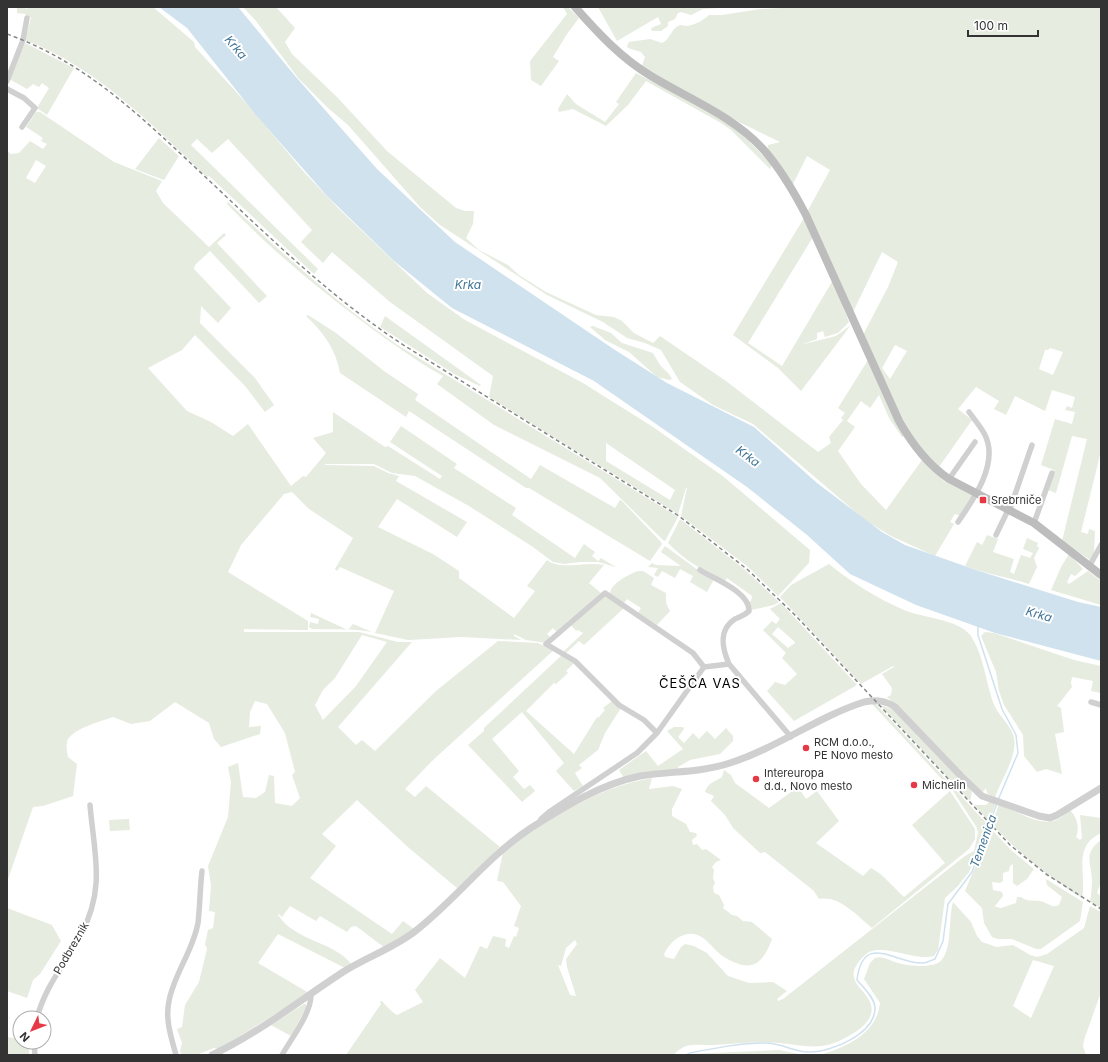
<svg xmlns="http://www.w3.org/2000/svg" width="1108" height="1062" font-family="Inter,sans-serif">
	<rect width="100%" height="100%" fill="#fff"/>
	<!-- green -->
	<path fill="#e6ecdf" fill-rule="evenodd" d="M 23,7 L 27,9 L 28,7 L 153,7 L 194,42 L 195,47 L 249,106 L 304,172 L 338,208 L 427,293 L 465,320 L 583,383 L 653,427 L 724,477 L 810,550 L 809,563 L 778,596 L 747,566 L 681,516 L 687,488 L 686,488 L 678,514 L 489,397 L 493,376 L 390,302 L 332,252 L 323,263 L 301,242 L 312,230 L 228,139 L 212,153 L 197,139 L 191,145 L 318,269 L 314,274 L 209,176 L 207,177 C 152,125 98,68 25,40 L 31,18 L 25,14 L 17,13 L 17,8 ZM 606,443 L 675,490 L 670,500 L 606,461 Z
		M 243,7 L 276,7 L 295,28 L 285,42 L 292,54 L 337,97 L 387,151 L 456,208 L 465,211 L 474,211 L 473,224 L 466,238 L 479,250 L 508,265 L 519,275 L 546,292 L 596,315 L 614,317 L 622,321 L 634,333 L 653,343 L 660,336 L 726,381 L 818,452 L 831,443 L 829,437 L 843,420 L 841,418 L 845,413 L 838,408 L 868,360 L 904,436 L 902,437 L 889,418 L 879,395 L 870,408 L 861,401 L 847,421 L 855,427 L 838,451 L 861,484 L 886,510 L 922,460 L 944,481 L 974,496 L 960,516 L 955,514 L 950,522 L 954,524 L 935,556 L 891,536 L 865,520 L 753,424 L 713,405 L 680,382 L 661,350 L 645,343 L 627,338 L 603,322 L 547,295 L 440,225 L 420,207 L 348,125 L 328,108 L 298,78 L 256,21 Z
		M 563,7 L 568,7 L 579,18 L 567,34 L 553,57 L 559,61 L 541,86 L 531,80 L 530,61 L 567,14 Z
		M 598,7 L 734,7 L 703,9 L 691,15 L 681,12 L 678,13 L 675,19 L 668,22 L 668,26 L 661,31 L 652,31 L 651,28 L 661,24 L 658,17 L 617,41 Z
		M 802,7 L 1101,7 L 1101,451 L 1081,532 L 1088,534 L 1089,529 L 1095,531 L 1094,553 L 1090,560 L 1062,541 L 1087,439 L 1072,436 L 1056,493 L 1048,490 L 1054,470 L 1041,465 L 1055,419 L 1072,424 L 1075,412 L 1065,410 L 1067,406 L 1072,408 L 1075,397 L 1052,390 L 1045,411 L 1015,396 L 1006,415 L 994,409 L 999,401 L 976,387 L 958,409 L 972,420 L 939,467 C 902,436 884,379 863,335 L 888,287 L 898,262 L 882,252 L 853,312 L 807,212 L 830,170 L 807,156 L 793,184 L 768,151 L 768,145 L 780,142 L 743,124 L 653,74 L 642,66 L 645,57 L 641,52 L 628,48 L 627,46 L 629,42 L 650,39 L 662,43 C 671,39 671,28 680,25 C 682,25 684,26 686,26 C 693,26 704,20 709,15 L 722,15 L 760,9 ZM 895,345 L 907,351 L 890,379 L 882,368 ZM 1050,348 L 1063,352 L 1053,375 L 1039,369 L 1045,350 L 1048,350 Z
		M 25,43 L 74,68 L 47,115 L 37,108 L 49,88 L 42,83 L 39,87 L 33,84 L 27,89 L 9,79 Z
		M 636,73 L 714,114 L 743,135 L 772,165 L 770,169 L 731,130 L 721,123 L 646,81 L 628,105 L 606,126 L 573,109 L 559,112 L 558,109 L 567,94 L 576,104 L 605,122 L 619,104 L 616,102 Z
		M 36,112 L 40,112 L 114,162 L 162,181 L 156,191 L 163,203 L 209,247 L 224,233 L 226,235 L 217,243 L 267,296 L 259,303 L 210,251 L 195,265 L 194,269 L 231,308 L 218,323 L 201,306 L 200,323 L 255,378 L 274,405 L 265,412 L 245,386 L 195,335 L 182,350 L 148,368 L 187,411 L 211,422 L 233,436 L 248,424 L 291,486 L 303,476 L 306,477 L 326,453 L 313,438 L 333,432 L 333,412 L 385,447 L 388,446 L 440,479 L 442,476 L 390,442 L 401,426 L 457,464 L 454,468 L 516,508 L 512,515 L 575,558 L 584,544 L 595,552 L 592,556 L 598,561 L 601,558 L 616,567 L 598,562 L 580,562 L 564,564 L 553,562 L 533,547 L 469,506 L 415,476 L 392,473 L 374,464 L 325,464 L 325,465 L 374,466 L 388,473 L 399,476 L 396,481 L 467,522 L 457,537 L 397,499 L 378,527 L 433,554 L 459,571 L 459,578 L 514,618 L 535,591 L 527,586 L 547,560 C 561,571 585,561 604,565 L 589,583 L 601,593 L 557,632 L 553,628 L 547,634 L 551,638 L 546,643 L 526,640 L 514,634 L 514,636 L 521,640 L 461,637 L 408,640 L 375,633 L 394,591 L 340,567 L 337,571 L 335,569 L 353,538 L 309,509 L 292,492 L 284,494 L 241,545 L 228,572 L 308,621 L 308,630 L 244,629 L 244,632 L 359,632 L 398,642 L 412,642 L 338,727 L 356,745 L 362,740 L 375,751 L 436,691 L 498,641 L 538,643 L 554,650 L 433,760 L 405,789 L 415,797 L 426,786 L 500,847 L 457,888 L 409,848 L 357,800 L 322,834 L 336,846 L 310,878 L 392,934 L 403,921 L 414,929 L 385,948 L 356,926 L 351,927 L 347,932 L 320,916 L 316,921 L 290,906 L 282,917 L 279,914 L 278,915 C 295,941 337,943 351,964 L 345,968 L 278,934 L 258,963 L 309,993 L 219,1049 L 214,1048 L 196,1055 L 182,1055 L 180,1051 L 182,1043 L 177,1029 L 182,1027 L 185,1005 L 199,982 L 207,949 L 205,944 L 208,930 L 213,928 L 215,912 L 209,911 L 211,885 L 208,866 L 228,817 L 231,782 L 228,767 L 238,763 L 243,797 L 256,798 L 265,792 L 269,775 L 274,776 L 275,803 L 292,806 L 300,798 L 292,775 L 295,772 L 285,733 L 267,704 L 255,701 L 250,712 L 249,727 L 261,726 L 260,734 L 221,747 L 214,739 L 209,723 L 175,702 L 150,721 L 131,724 L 113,717 C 102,721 70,729 67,742 C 66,746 67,753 68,757 L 77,764 L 73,796 L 43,806 L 33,807 L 7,882 L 7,151 L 11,154 L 19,153 L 30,141 L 43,149 L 47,144 L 41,141 L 43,138 L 26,127 ZM 36,160 L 46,166 L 35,183 L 26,178 ZM 362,635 L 387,642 L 356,686 L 323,720 L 315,705 L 323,690 L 335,678 Z
		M 159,138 L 179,156 L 164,180 L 135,169 Z
		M 228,202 C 282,253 335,302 396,344 L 678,517 L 665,541 L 663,540 L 600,478 L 494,425 L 437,384 L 443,376 C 424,366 407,353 389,341 C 332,300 277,256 227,204 Z
		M 804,218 L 813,237 L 748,343 L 782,366 L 833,280 L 849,322 L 838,333 L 825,337 L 823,331 L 817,333 L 817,339 L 800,345 L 836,336 L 851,325 L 801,391 L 778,368 L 733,335 Z
		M 308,315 L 336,333 L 384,371 L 418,394 L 415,400 L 531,479 L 540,465 L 615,508 L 620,500 L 621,500 L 661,542 L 662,544 L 650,561 L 529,488 L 526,488 L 409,411 L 406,417 L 340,373 C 336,349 323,332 306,316 Z
		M 385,316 L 481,385 L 480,386 L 456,375 L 380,327 Z
		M 593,326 L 611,333 L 622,343 L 653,353 L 660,365 L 669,374 L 672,379 L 669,380 L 657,377 L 629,352 L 605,340 L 590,327 Z
		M 680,519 L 744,569 L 779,602 L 774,605 L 751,610 L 751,608 L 748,602 L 751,601 L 752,596 L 727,578 L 725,582 C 704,571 684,560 668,543 Z
		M 987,535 L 998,539 L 993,552 L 1014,559 L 1010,572 L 1014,574 L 1021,555 L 1030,558 L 1033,553 L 1023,549 L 1027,538 L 1038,543 L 1037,546 L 1039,548 L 1034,558 L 1037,567 L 1029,584 C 1008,577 986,574 965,566 L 977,542 L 982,545 Z
		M 665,546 L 702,573 L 714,579 L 707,592 L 690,582 L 693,576 L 680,569 L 675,578 L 662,571 L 658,577 L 654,575 L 658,568 L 648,567 L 652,563 L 656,565 L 681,566 L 661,552 Z
		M 1069,554 L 1083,569 L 1075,576 L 1071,574 L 1067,582 L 1069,584 L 1088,571 L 1101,581 L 1101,605 L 1051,590 L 1061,567 Z
		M 829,564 C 851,582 878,599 904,610 C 923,618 959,619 971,636 C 983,655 985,676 991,696 C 996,714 1003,716 1011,730 C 1023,750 1001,778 995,798 L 987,793 L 986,788 L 983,792 L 973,784 L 902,710 L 887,697 L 891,695 L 892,688 L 882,674 L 894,667 L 893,666 L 861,684 L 780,597 L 791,585 Z
		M 638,571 L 643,571 L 654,578 L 651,585 L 666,593 L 666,603 L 670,611 L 657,625 L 638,613 L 641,608 L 627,599 L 623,605 L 610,594 C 610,584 629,574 638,571 Z
		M 606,595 L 624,608 L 584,645 L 579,641 L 566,653 L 563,652 L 583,633 L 578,630 L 576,631 L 570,624 Z
		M 781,603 L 857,685 L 794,721 L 767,691 L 775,682 L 785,685 L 797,674 L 782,658 L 786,653 L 763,630 L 772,621 L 776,624 L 780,619 L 770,609 ZM 778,627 L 795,642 L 795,643 L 788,648 L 772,634 Z
		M 311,613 L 348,630 L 353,624 L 372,632 C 352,628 332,630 312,629 L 309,627 L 310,622 L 318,624 L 319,619 L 310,617 Z
		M 985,632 L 994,633 L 1074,660 L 1101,666 L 1101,693 L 1091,691 L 1093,681 L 1072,677 L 1071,683 L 1072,687 L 1057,706 L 1061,708 L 1064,732 L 1055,734 L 1062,774 L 1046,769 L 1037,772 L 1024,756 L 1023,735 L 1004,705 L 999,691 L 996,672 L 981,636 Z
		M 562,655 L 574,663 L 566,671 L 568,673 L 556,684 L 554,683 L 526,711 L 574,754 L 597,717 L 598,718 L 605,710 L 603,708 L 612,701 L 621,708 L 605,733 L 598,750 L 579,765 L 582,768 L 575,773 L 583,786 L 574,791 L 556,771 L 564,763 L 522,712 L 492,739 L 519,771 L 513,777 L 524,789 L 530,785 L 535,791 L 522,802 L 468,745 L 484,731 L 484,728 Z
		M 872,704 L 876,704 L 988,825 L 969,872 L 957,887 L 945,898 L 938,950 L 934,956 C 914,962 878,940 864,956 C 859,961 852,969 854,977 C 855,985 863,990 867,997 C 883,1019 854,1034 837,1042 C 817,1050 800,1045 780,1043 C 758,1041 735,1044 713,1045 C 704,1045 694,1044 686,1046 C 681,1048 677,1051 673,1055 L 346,1055 L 381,1004 L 380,1002 L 382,1001 C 384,1004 394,1014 397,1015 L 423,1002 L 415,990 L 440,958 L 465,978 L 480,946 L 487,949 L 493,936 L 506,939 L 505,946 L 509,948 L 514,936 L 516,937 L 519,928 L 514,926 L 521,906 L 503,882 L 497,881 L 503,852 C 547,820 597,787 652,778 L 649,789 L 673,786 L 682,789 L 672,809 L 672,816 L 686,824 L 690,832 L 696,833 L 697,836 L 692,840 L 693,845 L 697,844 L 702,850 L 706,849 L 721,860 L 716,862 L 712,867 L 714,870 L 713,878 L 715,883 L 713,887 L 714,893 L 719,895 L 724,905 L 723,908 L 732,915 L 737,916 L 743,921 L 752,922 L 772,939 C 762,966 751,973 724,957 C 716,952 711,944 703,938 C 688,927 671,939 664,954 L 665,957 L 674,959 L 681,947 L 685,944 L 694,946 L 707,953 L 728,976 L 749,983 L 773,982 L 787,991 L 777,999 L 778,1001 L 783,999 L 965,856 L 974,851 L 978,833 L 977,828 L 953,791 ZM 575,940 L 577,944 L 566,959 L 567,967 L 576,996 L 570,995 L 558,965 L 561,966 L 566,948 Z
		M 880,705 L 894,710 L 969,788 L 972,792 L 970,801 Z
		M 674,727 L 683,727 L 684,729 L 678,737 L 684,743 L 693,733 L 699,739 L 707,731 L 715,739 L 726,728 L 733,736 L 733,741 L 720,754 L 690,760 L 678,767 L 677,771 L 624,778 L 619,770 L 646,751 L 658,766 L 683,749 L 667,731 Z
		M 724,770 L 731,775 L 735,783 L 769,808 L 798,787 L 806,799 L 817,791 L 839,821 L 816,843 L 863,876 L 871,868 C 884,875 893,887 904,897 L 945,863 L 912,825 L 950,791 L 975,829 L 975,839 L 969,849 L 872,928 C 857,916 840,895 819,899 L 814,891 L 765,852 L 760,853 L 733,828 L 725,815 L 711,801 L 714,796 L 705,792 C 707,783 716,781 722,777 Z
		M 990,801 L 996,803 L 989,821 L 974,805 L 986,805 Z
		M 999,804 C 1014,810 1037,825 1054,821 C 1060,819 1065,814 1070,810 C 1077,817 1080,828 1076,837 L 1080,840 L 1082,838 L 1080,815 L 1101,818 L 1101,833 C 1072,847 1087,872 1082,898 C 1049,877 1018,853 992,824 Z
		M 129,819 L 130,830 L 110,831 L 109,820 Z
		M 991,829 L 1012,851 L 1034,869 L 1027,879 L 1017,886 L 1013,883 L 1013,864 L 1010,866 L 1009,871 L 1003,873 L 1003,881 L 1000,883 L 992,882 L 993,890 L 1002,892 L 1003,896 L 995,906 L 996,907 L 1001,908 L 1016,903 L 1017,897 L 1021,897 C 1027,902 1033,900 1040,901 C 1048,902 1051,909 1059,905 L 1062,897 L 1047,885 L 1046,879 L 1083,902 L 1080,921 L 1041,949 L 1036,949 L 1012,939 L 998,939 L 992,937 L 984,923 L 982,908 L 965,891 Z
		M 1101,840 L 1101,882 L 1097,893 L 1101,896 L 1101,908 L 1090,902 C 1091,895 1092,887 1092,880 C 1091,860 1083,854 1101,840 Z
		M 953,902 L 971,922 L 977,936 L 982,942 L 997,947 L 1013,945 L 1030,955 L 1037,957 L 1047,954 L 1084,928 L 1090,906 L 1101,912 L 1101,992 L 1084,1040 L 1083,1046 L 1086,1055 L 820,1055 C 847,1047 877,1033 880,1003 L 864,979 L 870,963 L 875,958 C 883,955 890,961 898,963 C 910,966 926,968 938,963 C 953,955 948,918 953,902 ZM 1033,960 L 1054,966 L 1031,1018 L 1013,1006 Z
		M 7,908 L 52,925 L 61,941 L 40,974 L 33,980 L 27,998 L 7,991 Z
		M 304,1004 L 306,1004 L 306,1008 L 291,1036 L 271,1025 Z
		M 7,1037 L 20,1039 L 20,1042 L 29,1042 L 29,1055 L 7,1055 Z
		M 779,1050 L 803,1055 L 687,1055 L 688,1054 Z"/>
	<!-- water -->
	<path fill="#cfe2ee" d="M 159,7 L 238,7 L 296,77 L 377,169 L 455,242 L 615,350 L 667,383 L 754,427 L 817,483 L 882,532 L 905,545 L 976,570 L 1078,602 L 1101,607 L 1101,661 L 995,633 L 916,605 L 850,574 L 807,535 L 747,487 L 594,381 L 452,308 L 394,261 L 327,196 L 256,115 L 187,28 Z"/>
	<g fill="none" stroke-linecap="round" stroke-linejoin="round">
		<!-- stream -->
		<path stroke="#cfe2ee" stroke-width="1.5" d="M 978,626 L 978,635 L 1002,709 L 1016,735 L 1018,753 L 998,800
			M 686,1055 L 690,1053 C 715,1048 740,1043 765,1043 C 780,1042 795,1053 810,1052 C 831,1052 876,1034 875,1007 C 874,997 863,987 857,980 C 863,930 897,965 923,963 C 927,963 931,960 935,959 L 943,941 L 948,904 L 972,872 L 997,803"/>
		<!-- minor -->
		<path stroke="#d0d0d0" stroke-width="5.5" d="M 7,81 L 23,40 L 27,18
			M 7,89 L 24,98 L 35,108 L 22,127
			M 949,479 L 975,442
			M 1010,509 L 1032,445
			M 958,522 C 974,499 999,463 985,435 C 981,427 974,419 969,412
			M 1034,523 L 1052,473
			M 996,535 L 1009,508
			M 1089,567 L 1101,545
			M 700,570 C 714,579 750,592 749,611 C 745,615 740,617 735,619 C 718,630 722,648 729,664 L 791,737
			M 1091,702 L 1101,705
			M 657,733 L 644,720 L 619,705 L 575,661 L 546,644 L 605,593 L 693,653 L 704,667
			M 541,819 L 549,812 L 637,753 L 657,733 L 704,667 L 729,664
			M 37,1018 C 45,986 66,963 81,934 C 106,888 94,853 90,805
			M 34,1042 L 35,1055
			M 176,1055 C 171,1037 165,1019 169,1001 C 174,974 193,951 198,923 C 200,906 200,888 202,871
			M 282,1055 C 291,1039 312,1012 311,994"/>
		<!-- tertiary -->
		<path stroke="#d0d0d0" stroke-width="7" d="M 212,1055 C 259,1033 300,1000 343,972 C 368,956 395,948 418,929 C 458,897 488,856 531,828 C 564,807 601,784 640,776 C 670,771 700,773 730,763 C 777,748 817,717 864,702 C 876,700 885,700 895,707 L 962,777 L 982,796 L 1039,816 L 1050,818 L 1057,815 L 1101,788"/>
		<!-- secondary -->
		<path stroke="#bdbdbd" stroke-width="8" d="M 575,7 C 598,33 621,58 651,76 C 689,99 733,116 763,149 C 781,169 794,192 806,215 L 899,421 C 912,444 927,464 949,479 L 1034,523 L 1101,575"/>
		<!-- rail -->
		<path stroke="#888" stroke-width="1.5" stroke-dasharray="4 3" stroke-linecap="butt" d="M 7,34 C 85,62 138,114 198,170 C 264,232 328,296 405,346 L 679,516 L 748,570 L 796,616 L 1010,845 L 1046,874 L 1101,909"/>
	</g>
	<!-- markers -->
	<g fill="#e63946" stroke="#fff" stroke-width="1.5">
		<rect x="979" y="496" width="8" height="8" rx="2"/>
		<circle cx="806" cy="748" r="4"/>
		<circle cx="756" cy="779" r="4"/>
		<circle cx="914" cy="785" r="4"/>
	</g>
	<g text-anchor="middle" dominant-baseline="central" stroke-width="4" stroke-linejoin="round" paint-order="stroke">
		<!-- poi labels -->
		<g font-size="11" fill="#333" stroke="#fff" text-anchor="start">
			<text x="991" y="500">Srebrniče</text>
			<text x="814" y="742">RCM d.o.o.,<tspan x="814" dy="13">PE Novo mesto</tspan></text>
			<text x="764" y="773">Intereuropa<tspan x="764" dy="13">d.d., Novo mesto</tspan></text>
			<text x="922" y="785">Michelin</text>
		</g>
		<!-- street labels -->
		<g font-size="11" fill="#333" stroke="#fff">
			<text transform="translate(71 948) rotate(-60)">Podbreznik</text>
		</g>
		<!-- water labels -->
		<g font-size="12" font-style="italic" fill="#3f7597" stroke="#fff">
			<text transform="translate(236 47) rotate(49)">Krka</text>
			<text x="468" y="284">Krka</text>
			<text transform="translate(748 456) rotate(36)">Krka</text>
			<text transform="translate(1039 614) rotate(16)">Krka</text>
			<text transform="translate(983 841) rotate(-70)">Temenica</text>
		</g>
		<!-- quarter labels -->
		<g font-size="13" letter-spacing="1" fill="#000" stroke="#fff">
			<text x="700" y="683">ČEŠČA VAS</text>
		</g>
	</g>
	<!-- border -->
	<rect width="1108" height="1062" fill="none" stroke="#333333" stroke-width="16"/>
	<!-- north arrow -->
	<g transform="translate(32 1030) rotate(227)"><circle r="19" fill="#ffffff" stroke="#adadad"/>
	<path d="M0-3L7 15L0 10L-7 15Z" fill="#e63946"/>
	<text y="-6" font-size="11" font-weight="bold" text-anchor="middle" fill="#333333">N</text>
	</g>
	<!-- scale -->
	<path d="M968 30v6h70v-6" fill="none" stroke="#333333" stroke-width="2"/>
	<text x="974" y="30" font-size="12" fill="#333333" stroke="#ffffff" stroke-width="3" paint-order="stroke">100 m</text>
</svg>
